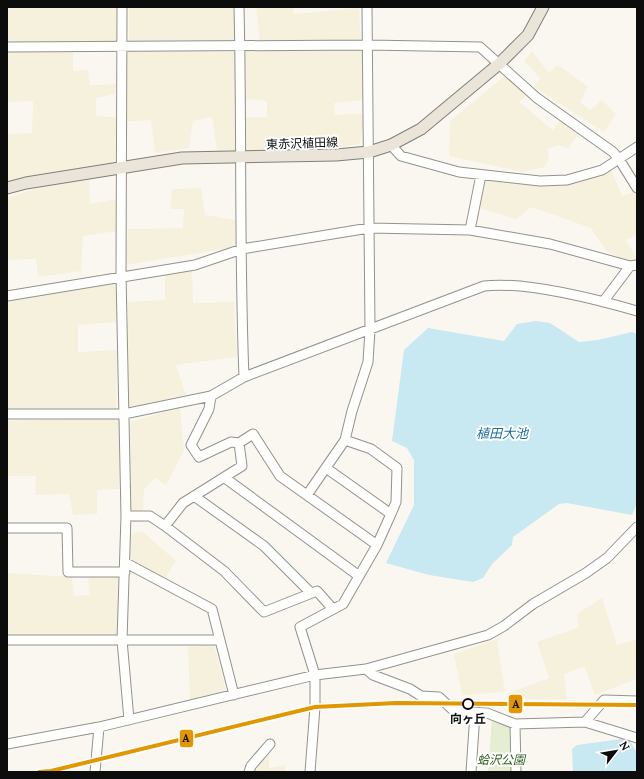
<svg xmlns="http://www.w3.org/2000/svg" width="644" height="779" font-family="Lora,'Noto Sans JP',serif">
	<rect width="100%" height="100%" fill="#faf7f0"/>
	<!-- farmland -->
	<path fill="#f6f1dd" d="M 7,7 L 118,7 L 119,42 L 7,45 Z
		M 129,7 L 235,7 L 236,43 L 129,41 Z
		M 256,7 L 293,7 L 294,14 L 359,8 L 361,41 L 260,44 Z
		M 362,49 L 364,100 L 334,103 L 335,115 L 365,113 L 360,144 L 320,150 L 247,151 L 245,117 L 267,117 L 267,101 L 244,99 L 243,51 Z
		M 7,50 L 73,52 L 73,71 L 88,70 L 90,85 L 117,84 L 115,94 L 96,98 L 96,116 L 117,117 L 117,163 L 7,182 L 7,134 L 32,133 L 33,101 L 7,102 Z
		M 127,50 L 235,52 L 237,150 L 217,151 L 212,117 L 193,121 L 189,148 L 155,153 L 151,120 L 124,122 Z
		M 532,51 L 549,73 L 558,65 L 588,87 L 580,102 L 590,110 L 602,100 L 616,114 L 604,132 L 534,87 L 540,78 L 524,61 Z
		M 507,74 L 529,93 L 519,102 L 553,130 L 563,116 L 579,133 L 568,149 L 559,145 L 547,149 L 549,158 L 544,167 L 523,172 L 449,156 L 450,121 Z
		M 610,167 L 622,196 L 637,191 L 637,234 L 626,240 L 637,259 L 631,262 L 606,251 L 591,228 L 531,207 L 516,219 L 476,207 L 489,174 L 526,184 L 568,184 Z
		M 89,177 L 90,204 L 117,199 L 117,231 L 83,236 L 81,271 L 38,277 L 36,259 L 7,260 L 7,198 L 32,190 Z
		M 201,188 L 205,215 L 235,220 L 236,247 L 126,265 L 128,229 L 183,228 L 184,209 L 170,209 L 172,189 Z
		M 192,265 L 193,303 L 234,302 L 237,357 L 176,365 L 186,395 L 129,408 L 128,302 L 165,300 L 165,269 Z
		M 119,272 L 118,322 L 78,325 L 78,352 L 117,350 L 116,409 L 7,411 L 7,294 Z
		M 180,407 L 184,451 L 166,485 L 155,478 L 144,490 L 143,510 L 131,511 L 130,422 Z
		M 120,417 L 119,489 L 97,490 L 97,514 L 73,515 L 69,494 L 35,495 L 36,476 L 7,476 L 7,421 Z
		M 142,531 L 176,561 L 164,580 L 130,558 L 130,534 Z
		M 7,573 L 72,577 L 74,596 L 90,595 L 88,577 L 118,574 L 118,636 L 7,635 Z
		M 602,598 L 617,645 L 637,639 L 637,679 L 595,695 L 584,666 L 564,674 L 567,700 L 508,699 L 507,694 L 549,678 L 537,642 L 579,627 L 577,614 Z
		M 497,639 L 505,692 L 462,695 L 454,654 Z
		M 214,645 L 226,690 L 190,700 L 188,647 Z
		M 269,750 L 269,768 L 285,765 L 285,772 L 250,772 Z"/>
	<!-- green -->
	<path fill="#e6eed1" d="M 492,718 L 513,726 L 514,772 L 488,772 Z"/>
	<!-- water -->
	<path fill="#c8e8f2" d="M 536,321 L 550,323 L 579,342 L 598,340 L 632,332 L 637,334 L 637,503 L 632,515 L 567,503 L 559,504 L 513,537 L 512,545 L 492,564 L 483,578 L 473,582 L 429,575 L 386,563 L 414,505 L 414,460 L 407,448 L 392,441 L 404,350 L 428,328 L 504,341 L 517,324 Z
		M 628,738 L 636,751 L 637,772 L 573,772 L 572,749 L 577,745 Z"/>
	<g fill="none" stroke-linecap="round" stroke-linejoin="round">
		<!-- minor casing -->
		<g stroke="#93928f" stroke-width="11">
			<path id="minor" d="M 122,7 L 121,274 L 126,516 L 122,640 L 129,720
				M 239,7 C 242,130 239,254 244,377
				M 7,47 L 368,45 L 480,47 L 537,98 L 613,152 L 619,159 L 637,188
				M 391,145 L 401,156 L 459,172 L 540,181 L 567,180 L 602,170 L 637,147
				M 470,230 L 481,175
				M 7,296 L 195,265 L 242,249 L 369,228 L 470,230 L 550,244 L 630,266 L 637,265
				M 603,302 L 630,266
				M 211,396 L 209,409 L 191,445 L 199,457 L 231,442 L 239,443 L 253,434 L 280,476 L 377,545
				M 7,414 L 124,414 L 211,396 L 244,377 L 484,286 C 526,281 595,299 637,311
				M 326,468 L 391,514
				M 225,478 L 359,576
				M 307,495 L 345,440 L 352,411 L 368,362 L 370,330 L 367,7
				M 194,496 L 264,546 L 311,593
				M 126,516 L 150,516 L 165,526 L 224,571 L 264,612 L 317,591 L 332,608
				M 165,526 L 183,503 L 242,466 L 239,443
				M 7,528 L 67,528 L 68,572 L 125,572
				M 126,563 L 212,609 L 234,695
				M 7,640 L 220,640
				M 366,669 L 373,675 L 410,689 L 421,696 L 439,697 L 454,711 L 487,713 L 515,724 L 585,722 L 637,738
				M 585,722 L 604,700 L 637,701
				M 515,724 L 516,772
				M 7,744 L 99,727 L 315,675 L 366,669 L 488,635 L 504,626 L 533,604 L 586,573 L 607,558 L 637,527
				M 95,772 L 99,727
				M 249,772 L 251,766 L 270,744
				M 310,772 L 315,707 L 315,675 L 300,627 L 343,604 L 377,545 L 391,514 L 396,502 L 397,468 L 371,449 L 345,440
				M 471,772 L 475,713"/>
		</g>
		<!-- major casing -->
		<g stroke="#807f7c" stroke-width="13">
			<path id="major" d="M 7,188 L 26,183 L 182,158 L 336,155 L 369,152 L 391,145 L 421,129 L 499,64 L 528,35 L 543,7"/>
		</g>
		<!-- minor -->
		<use href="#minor" stroke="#fefefd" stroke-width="9"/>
		<!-- major -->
		<use href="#major" stroke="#ebe4d8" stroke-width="11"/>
		<!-- rail-1 casing -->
		<g stroke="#fff" stroke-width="7">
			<path id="rail-1" d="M 39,772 L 51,771 L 315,707 L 396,703 L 637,705"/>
		</g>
		<!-- rail-1 -->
		<use href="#rail-1" stroke="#e09701" stroke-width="4"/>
	</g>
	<!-- markers -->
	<circle fill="#fff" stroke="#0c0c0c" stroke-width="2" cx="468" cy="704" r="5"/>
	<g text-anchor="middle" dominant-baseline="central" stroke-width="4" stroke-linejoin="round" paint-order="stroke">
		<!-- street labels -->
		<g font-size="12" fill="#0c0c0c" stroke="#fff">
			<text transform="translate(302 143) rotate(-2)">東赤沢植田線</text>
		</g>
		<!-- stop labels -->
		<g font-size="12" font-weight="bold" fill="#0c0c0c" stroke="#fff">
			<text x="468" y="718">向ヶ丘</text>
		</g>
		<!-- park labels -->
		<g font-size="12" font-style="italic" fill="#34611f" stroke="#fff">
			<text x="501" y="759">蛤沢公園</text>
		</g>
		<!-- water labels -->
		<g font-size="13" font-style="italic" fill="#1b6f98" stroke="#fff">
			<text x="502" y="433">植田大池</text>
		</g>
	</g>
	<g stroke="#fff" stroke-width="1.5">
		<rect x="508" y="694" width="15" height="20" rx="4" fill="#e09701"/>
		<rect x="179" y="729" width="15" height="19" rx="4" fill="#e09701"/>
	</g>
	<g font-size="11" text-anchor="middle" font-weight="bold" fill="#111">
		<text x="516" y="708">A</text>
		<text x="186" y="742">A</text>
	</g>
	<!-- border -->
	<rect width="644" height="779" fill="none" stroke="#0c0c0c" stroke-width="16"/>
	<!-- north arrow -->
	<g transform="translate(616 751) rotate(59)" stroke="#ffffff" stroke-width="3" paint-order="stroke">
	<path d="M0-3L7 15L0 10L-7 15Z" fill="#0c0c0c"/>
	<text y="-6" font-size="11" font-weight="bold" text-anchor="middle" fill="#0c0c0c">N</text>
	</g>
</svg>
